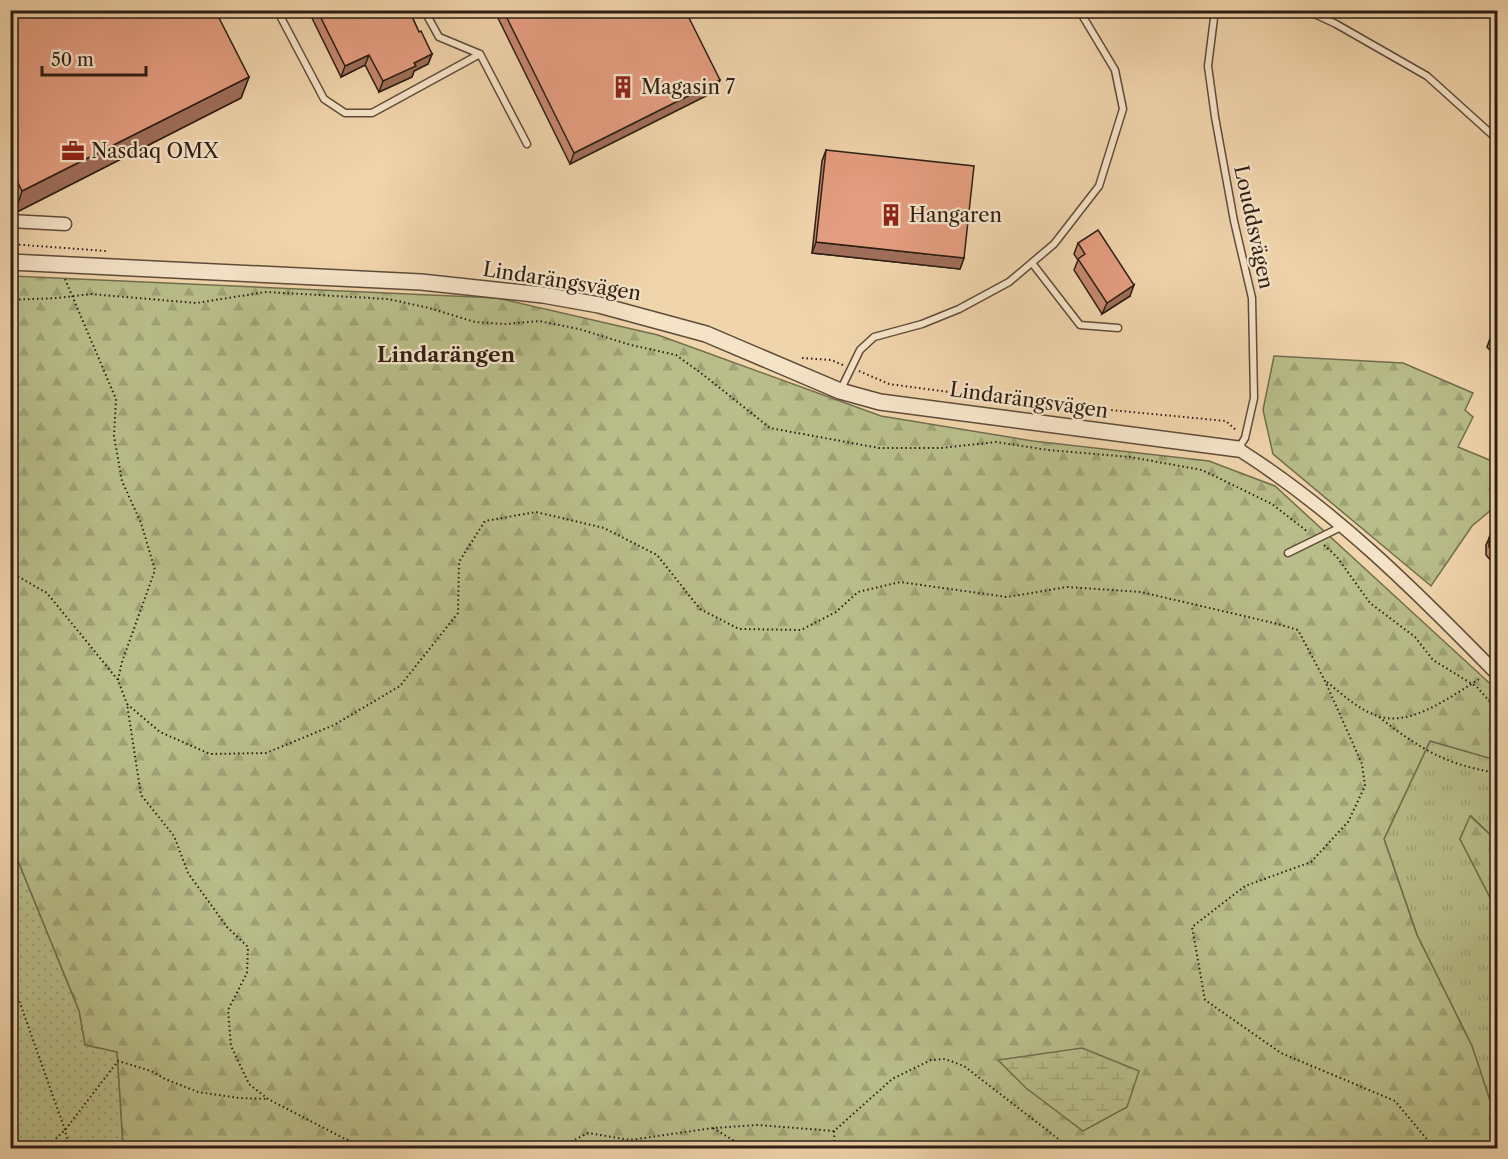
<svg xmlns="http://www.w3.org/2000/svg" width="1508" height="1159" font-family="'Libre Caslon Text',serif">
	<defs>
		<pattern id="grass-tufts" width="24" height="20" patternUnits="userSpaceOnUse" patternTransform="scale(1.5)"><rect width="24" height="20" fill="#b8bd89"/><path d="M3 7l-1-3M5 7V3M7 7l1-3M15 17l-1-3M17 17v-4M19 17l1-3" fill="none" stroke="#9ea275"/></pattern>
		<pattern id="forest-firs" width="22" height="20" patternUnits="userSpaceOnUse" patternTransform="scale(1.5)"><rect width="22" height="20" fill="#b8bd89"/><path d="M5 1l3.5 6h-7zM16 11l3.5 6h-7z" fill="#9ea275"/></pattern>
		<pattern id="wetland-marsh" width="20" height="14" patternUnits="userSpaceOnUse" patternTransform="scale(1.5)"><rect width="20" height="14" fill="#b8bd89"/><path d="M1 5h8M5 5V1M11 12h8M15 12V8" fill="none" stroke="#9ea275"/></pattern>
		<pattern id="park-dots" width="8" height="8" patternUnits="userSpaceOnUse" patternTransform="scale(1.5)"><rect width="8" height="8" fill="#b8bd89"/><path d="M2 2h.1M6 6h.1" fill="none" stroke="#9ea275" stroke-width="1.8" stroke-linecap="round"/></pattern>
	</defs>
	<rect width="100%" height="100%" fill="#f0d4ab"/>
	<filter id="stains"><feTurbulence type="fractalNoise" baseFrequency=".00333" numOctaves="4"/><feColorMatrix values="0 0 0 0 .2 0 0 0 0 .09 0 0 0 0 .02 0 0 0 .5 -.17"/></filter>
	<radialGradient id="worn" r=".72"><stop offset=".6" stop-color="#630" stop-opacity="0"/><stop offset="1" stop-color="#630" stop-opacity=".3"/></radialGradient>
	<!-- grass -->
	<path fill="url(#grass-tufts)" stroke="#726e4e" stroke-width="1.5" d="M 1430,741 L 1497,760 L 1491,791 L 1497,797 L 1497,841 L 1471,816 L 1460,839 L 1497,911 L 1497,1122 L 1472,1046 L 1417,935 L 1384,839 Z"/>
	<!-- forest -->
	<path fill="url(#forest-firs)" stroke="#726e4e" stroke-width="1.5" d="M 11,276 L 497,298 L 658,335 L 881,416 L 1033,441 L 1209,461 L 1275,486 L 1497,690 L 1497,797 L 1491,791 L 1496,760 L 1430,741 L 1384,839 L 1417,935 L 1472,1046 L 1497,1122 L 1497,1148 L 726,1148 L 707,1143 L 657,1148 L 123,1148 L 117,1052 L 85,1045 L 79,1011 L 11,844 Z
		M 1274,356 L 1403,363 L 1473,393 L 1465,410 L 1473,417 L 1458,447 L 1497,463 L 1497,505 L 1472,526 L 1431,586 L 1273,454 L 1263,410 Z
		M 1470,816 L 1497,841 L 1497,911 L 1460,839 Z"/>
	<!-- wetland -->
	<path fill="url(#wetland-marsh)" stroke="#726e4e" stroke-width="1.5" d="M 1082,1048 L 1139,1071 L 1127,1107 L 1083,1131 L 1026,1088 L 998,1060 Z"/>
	<!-- park -->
	<path fill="url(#park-dots)" stroke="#726e4e" stroke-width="1.5" d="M 11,844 L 79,1011 L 85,1045 L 117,1052 L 123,1148 L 11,1148 Z"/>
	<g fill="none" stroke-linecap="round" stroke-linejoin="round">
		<!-- service casing -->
		<g stroke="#5e4c39" stroke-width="9">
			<path id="service" d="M 277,10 L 324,99 L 345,113 L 372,113 L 480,54
				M 424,10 L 439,37 L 480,54 L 527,144
				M 1215,10 L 1208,66 L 1215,117 L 1234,221 L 1252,298 L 1254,398 L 1245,438 L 1238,449
				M 1306,10 L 1336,24 L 1427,76 L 1498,140
				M 1032,263 L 1080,325 L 1118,328
				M 840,391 L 860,350 L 874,337 L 922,324 L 959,309 L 1009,282 L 1054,244 L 1099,186 L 1123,109 L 1115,70 L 1079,10
				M 1288,553 L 1343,526"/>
		</g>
		<!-- minor casing -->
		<g stroke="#5e4c39" stroke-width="15">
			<path id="minor" d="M 10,221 L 65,224
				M 1238,449 C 1336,511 1417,592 1498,675"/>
		</g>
		<!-- tertiary casing -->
		<g stroke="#5e4c39" stroke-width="18">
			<path id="tertiary" d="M 10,262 L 421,282 L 543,295 L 599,305 L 706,334 L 840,391 L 880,402 L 1238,449"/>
		</g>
		<!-- path -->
		<path stroke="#2d1e13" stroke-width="2" stroke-dasharray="1.5 3" stroke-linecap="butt" d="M 10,244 L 106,251
			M 65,279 L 116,399 L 114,436 L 122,481 L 141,523 L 155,570 L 122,662 L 118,680
			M 10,300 L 57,298 L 91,294 L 196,303 L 266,292 L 388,299 L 429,308 L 475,322 L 505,324 L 539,321 L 579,329 L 631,345 L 676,355 L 701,373 L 770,428 L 879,448 L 941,448 L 996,442 L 1048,450 L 1130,457 L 1202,470 L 1272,504 L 1308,532
			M 802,358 L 831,360 L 843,365
			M 859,371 L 889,384 L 1016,401 L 1226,421 L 1236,430
			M 1324,545 L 1337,557 L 1370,603 L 1415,637 L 1433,660 L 1477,687 L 1498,711
			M 10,572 L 47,593 L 118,680 L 127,704
			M 1327,682 C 1343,695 1359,710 1378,716 C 1411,728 1454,694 1481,678
			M 1379,717 C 1420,749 1446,765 1498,773
			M 10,981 L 15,989 L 65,1130 L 69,1148
			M 713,1128 L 746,1148
			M 834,1131 L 835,1148
			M 46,1148 L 65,1130 L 118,1061 L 151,1071 L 165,1079 L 198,1092 L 239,1098 L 268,1099
			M 374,1148 L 345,1139 L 268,1099 L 249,1084 L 231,1046 L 228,1010 L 247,973 L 248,947 L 227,927 L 188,873 L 174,836 L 141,795 L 127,704 L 160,732 L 210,754 L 266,753 L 334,725 L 400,686 L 458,613 L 459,562 L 485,521 L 536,512 L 604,528 L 657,555 L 700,609 L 739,629 L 801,630 L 836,612 L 858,592 L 900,582 L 1007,597 L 1067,587 L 1141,592 L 1278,624 L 1298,630 L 1325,681 L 1362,764 L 1365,786 L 1348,822 L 1311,862 L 1245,886 L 1192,927 L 1205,1000 L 1281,1053 L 1395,1101 L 1430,1143 L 1427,1148
			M 559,1148 L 588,1133 L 630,1140 L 713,1128 L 758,1125 L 834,1131 L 892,1079 L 931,1060 L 945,1059 L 964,1066 L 1070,1148"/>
		<!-- service -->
		<use href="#service" stroke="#f5e3c8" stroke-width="6"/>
		<!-- minor -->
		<use href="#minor" stroke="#f5e3c8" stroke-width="12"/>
		<!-- tertiary -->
		<use href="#tertiary" stroke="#f5e3c8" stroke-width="15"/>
	</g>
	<!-- wall -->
	<path fill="#c4876e" stroke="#2d1e13" stroke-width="1.5" d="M 10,10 L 249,77 L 241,98 L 15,213 L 10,205 Z
		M 308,10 L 409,10 L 419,32 L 432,54 L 428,64 L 414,71 L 412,77 L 379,92 L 365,65 L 341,77 Z
		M 494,10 L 685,10 L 716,91 L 570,164 Z
		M 826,150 L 964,258 L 960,269 L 812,253 L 822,161 Z
		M 1078,243 L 1130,296 L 1102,314 L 1074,270 L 1078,260 L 1074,254 Z
		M 1497,326 L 1497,357 L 1487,347 L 1492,333 Z
		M 1491,534 L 1497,563 L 1493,563 L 1486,555 L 1486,545 Z
		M 1497,601 L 1497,611 L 1494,610 Z"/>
	<!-- shaded-wall -->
	<path fill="#a06e5a" stroke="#2d1e13" stroke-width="1.5" d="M 432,54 L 428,64 L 414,71 L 412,77 L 379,92 L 383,81 L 414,63 Z
		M 369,55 L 365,65 L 341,77 L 345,66 Z
		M 249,77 L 241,98 L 15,213 L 22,191 Z
		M 720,80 L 716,91 L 570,164 L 574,153 Z
		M 816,242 L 964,258 L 960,269 L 812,253 Z
		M 1134,285 L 1130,296 L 1102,314 L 1107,303 Z
		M 1496,555 L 1497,555 L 1497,563 L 1493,563 Z"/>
	<!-- building -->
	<path fill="#e49d80" stroke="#2d1e13" stroke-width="1.5" d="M 10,10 L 215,10 L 249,77 L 22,191 L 10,167 Z
		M 317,10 L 409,10 L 419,32 L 421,31 L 432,54 L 414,63 L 416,66 L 383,81 L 369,55 L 345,66 Z
		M 503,10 L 685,10 L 720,80 L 574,153 Z
		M 826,150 L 974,166 L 964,258 L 816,242 Z
		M 1098,230 L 1134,285 L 1107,303 L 1078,259 L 1085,254 L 1078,243 Z
		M 1497,326 L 1497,337 L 1492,333 Z
		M 1497,530 L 1497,555 L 1496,555 L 1489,547 L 1489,538 L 1491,534 Z"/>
	<!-- icons -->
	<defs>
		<g id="building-bare" transform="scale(1.8)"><path d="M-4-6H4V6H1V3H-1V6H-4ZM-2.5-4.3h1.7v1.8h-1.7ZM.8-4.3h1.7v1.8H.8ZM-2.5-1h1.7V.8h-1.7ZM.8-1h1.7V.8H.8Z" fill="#8f2418" stroke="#f5e3c8" stroke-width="2.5" paint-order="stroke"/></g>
		<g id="office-bare" transform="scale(1.8)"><path d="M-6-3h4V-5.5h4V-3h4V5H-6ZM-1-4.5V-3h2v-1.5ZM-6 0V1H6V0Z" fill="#8f2418" stroke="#f5e3c8" stroke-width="2.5" paint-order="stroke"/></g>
	</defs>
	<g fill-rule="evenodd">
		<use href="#building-bare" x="623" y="87"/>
		<use href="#office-bare" x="73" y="151"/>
		<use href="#building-bare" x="891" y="215"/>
	</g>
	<g text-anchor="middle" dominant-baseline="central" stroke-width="4.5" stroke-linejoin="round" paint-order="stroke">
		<!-- poi labels -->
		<g font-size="20" fill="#2d1e13" stroke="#f5e3c8" text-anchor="start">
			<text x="641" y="87">Magasin 7</text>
			<text x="91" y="151">Nasdaq OMX</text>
			<text x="909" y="215">Hangaren</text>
		</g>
		<!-- street labels -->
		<g font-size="20" fill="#2d1e13" stroke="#f5e3c8">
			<text transform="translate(1254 227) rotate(78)">Louddsvägen</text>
			<text transform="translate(562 281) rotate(9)">Lindarängsvägen</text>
			<text transform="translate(1029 400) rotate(8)">Lindarängsvägen</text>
		</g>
		<!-- neighbourhood labels -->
		<g font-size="21" font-weight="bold" fill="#2d1e13" stroke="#f5e3c8">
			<text x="446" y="354">Lindarängen</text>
		</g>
	</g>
	<!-- margin -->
	<rect width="1508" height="1159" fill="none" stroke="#f0d4ab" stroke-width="36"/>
	<rect x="12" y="12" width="1484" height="1135" fill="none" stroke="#2d1e13" stroke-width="3"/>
	<rect x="18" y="18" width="1472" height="1123" fill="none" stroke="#2d1e13" stroke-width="1.5"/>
	<!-- scale -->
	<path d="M42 66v9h104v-9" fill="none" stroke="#2d1e13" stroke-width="3"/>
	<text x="51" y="66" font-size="18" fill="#2d1e13" stroke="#f5e3c8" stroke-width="4.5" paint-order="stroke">50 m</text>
	<rect width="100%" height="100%" filter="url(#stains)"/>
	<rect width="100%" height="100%" fill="url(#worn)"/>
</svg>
